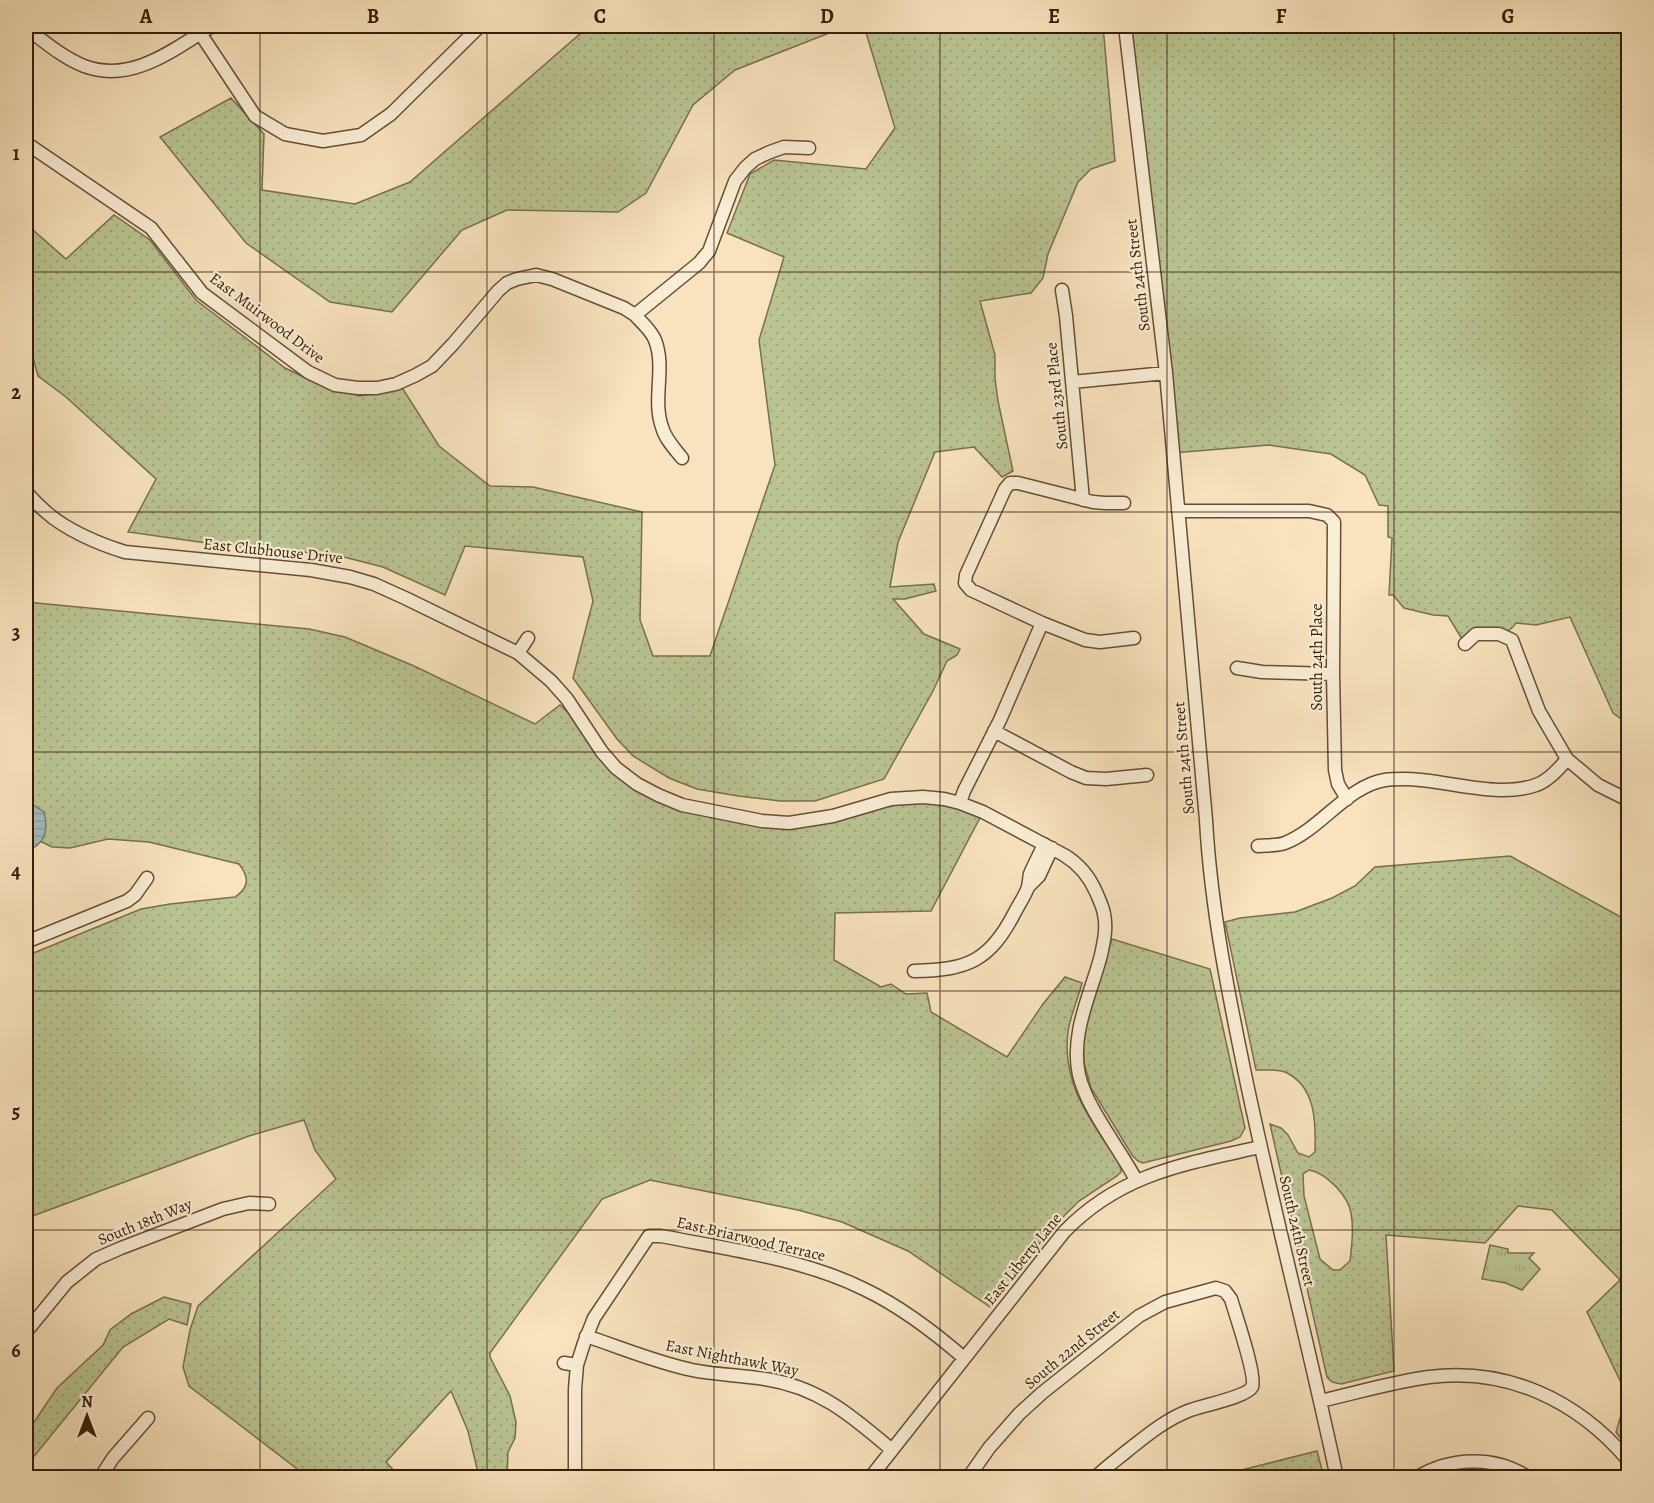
<svg xmlns="http://www.w3.org/2000/svg" width="1654" height="1503" font-family="Alegreya,serif">
	<defs>
		<pattern id="grass-dots" width="8" height="8" patternUnits="userSpaceOnUse" patternTransform="scale(1.5)"><rect width="8" height="8" fill="#bac493"/><path d="M2 2h.1M6 6h.1" fill="none" stroke="#a0a87d" stroke-width="1.8" stroke-linecap="round"/></pattern>
		<pattern id="park-tufts" width="24" height="20" patternUnits="userSpaceOnUse" patternTransform="scale(1.5)"><rect width="24" height="20" fill="#bac493"/><path d="M3 7l-1-3M5 7V3M7 7l1-3M15 17l-1-3M17 17v-4M19 17l1-3" fill="none" stroke="#a0a87d"/></pattern>
		<pattern id="water-rules" width="6" height="5" patternUnits="userSpaceOnUse" patternTransform="scale(1.5)"><rect width="6" height="5" fill="#a2bbbc"/><path d="M0 2.5h6" fill="none" stroke="#8ca0a0"/></pattern>
	</defs>
	<rect width="100%" height="100%" fill="#f8e3be"/>
	<filter id="stains"><feTurbulence type="fractalNoise" baseFrequency=".00333" numOctaves="4"/><feColorMatrix values="0 0 0 0 .2 0 0 0 0 .09 0 0 0 0 .02 0 0 0 .5 -.17"/></filter>
	<radialGradient id="worn" r=".72"><stop offset=".6" stop-color="#630" stop-opacity="0"/><stop offset="1" stop-color="#630" stop-opacity=".3"/></radialGradient>
	<!-- grass -->
	<path fill="url(#grass-dots)" stroke="#78704c" stroke-width="1.5" fill-rule="evenodd" d="M 579,26 L 640,26 L 641,29 L 661,30 L 674,26 L 847,26 L 735,70 L 693,105 L 646,193 L 618,212 L 507,210 L 462,230 L 392,312 L 330,302 L 246,243 L 160,137 L 231,98 L 264,134 L 262,190 L 355,204 L 410,182 L 582,32 Z
		M 864,26 L 1103,26 L 1115,161 L 1091,169 L 1078,182 L 1048,254 L 1043,278 L 1031,293 L 980,301 L 995,355 L 995,378 L 998,401 L 1013,471 L 1002,477 L 974,447 L 935,452 L 898,542 L 890,587 L 934,584 L 936,591 L 905,599 L 893,599 L 924,634 L 960,649 L 957,655 L 947,661 L 933,691 L 884,779 L 815,801 L 780,801 L 738,796 L 697,789 L 669,778 L 633,756 L 617,739 L 573,678 L 593,601 L 583,557 L 465,546 L 445,595 L 383,567 L 336,555 L 221,545 L 128,532 L 156,479 L 66,397 L 38,376 L 26,332 L 26,224 L 66,259 L 114,215 L 150,240 L 196,300 L 285,368 L 326,388 L 360,396 L 403,389 L 439,446 L 490,486 L 533,487 L 642,512 L 640,620 L 653,656 L 710,656 L 775,465 L 759,340 L 784,257 L 727,233 L 750,174 L 774,160 L 866,169 L 895,128 Z
		M 1125,26 L 1628,26 L 1628,724 L 1613,713 L 1570,617 L 1536,625 L 1516,623 C 1508,637 1490,634 1476,634 L 1465,644 L 1448,616 L 1433,615 L 1404,608 L 1393,595 L 1389,595 L 1392,538 L 1388,537 L 1388,506 L 1379,505 L 1365,475 L 1331,454 L 1269,445 L 1173,453 Z
		M 26,602 L 309,629 L 345,637 L 414,666 L 535,724 L 560,705 L 590,733 L 602,752 L 658,795 L 762,821 L 923,797 L 983,812 L 931,911 L 835,913 L 834,960 L 881,987 L 891,984 L 906,994 L 927,993 L 931,1012 L 1007,1057 L 1043,1004 L 1065,977 L 1082,983 C 1078,999 1070,1016 1068,1032 C 1061,1087 1094,1124 1121,1166 L 1121,1172 L 1117,1176 L 1079,1201 L 1050,1230 L 990,1307 L 908,1251 L 842,1222 L 798,1210 L 650,1180 L 602,1199 L 490,1353 L 490,1357 L 510,1396 L 516,1422 L 515,1438 L 508,1452 L 507,1477 L 479,1477 L 468,1431 L 451,1391 L 386,1462 L 400,1477 L 309,1478 L 189,1386 L 183,1367 L 190,1330 L 198,1306 L 336,1179 L 315,1150 L 304,1120 L 249,1136 L 27,1218 L 26,1233 L 26,956 L 141,909 L 170,904 L 235,897 C 250,887 249,877 239,864 L 149,842 L 108,839 L 70,848 L 52,847 L 40,841 L 32,849 L 26,851 Z
		M 1510,856 L 1628,921 L 1628,1448 L 1616,1432 L 1627,1395 L 1587,1312 L 1620,1280 L 1552,1210 L 1518,1206 L 1485,1243 L 1386,1235 L 1394,1371 L 1341,1384 L 1332,1382 L 1327,1377 L 1270,1124 L 1281,1128 L 1288,1135 L 1298,1153 L 1309,1157 L 1315,1152 C 1316,1123 1316,1086 1285,1072 C 1277,1069 1265,1070 1256,1070 L 1225,922 L 1240,918 L 1295,912 L 1332,898 L 1355,886 L 1375,867 ZM 1309,1170 C 1326,1173 1348,1195 1351,1213 C 1354,1228 1352,1246 1350,1261 L 1340,1270 L 1333,1270 L 1320,1259 L 1304,1196 L 1303,1174 Z
		M 1112,939 L 1210,969 L 1245,1128 L 1240,1137 L 1231,1141 L 1143,1163 L 1138,1161 L 1132,1155 L 1091,1088 L 1084,1063 L 1083,1041 L 1085,1024 Z
		M 164,1297 L 191,1304 L 187,1325 L 169,1319 L 123,1347 L 31,1460 L 30,1471 L 26,1477 L 26,1434 L 57,1388 L 103,1345 L 110,1330 L 131,1314 Z
		M 1317,1451 L 1324,1477 L 1214,1477 Z"/>
	<!-- park -->
	<path fill="url(#park-tufts)" stroke="#78704c" stroke-width="1.5" d="M 1490,1245 L 1508,1249 L 1508,1253 L 1534,1253 L 1529,1258 L 1540,1269 L 1522,1290 L 1506,1283 L 1482,1279 Z"/>
	<!-- water -->
	<path fill="url(#water-rules)" stroke="#777c73" stroke-width="1.5" d="M 26,800 L 44,812 C 49,831 45,845 26,851 Z"/>
	<g fill="none" stroke-linecap="round" stroke-linejoin="round">
		<!-- minor casing -->
		<g stroke="#664e34" stroke-width="15">
			<path id="minor" d="M 1125,26 L 1166,373 L 1206,820 C 1211,910 1229,997 1247,1084 C 1275,1216 1309,1346 1337,1478
				M 26,28 C 44,41 63,58 84,66 C 132,84 174,49 212,26
				M 200,33 L 255,116 L 285,134 L 323,141 L 361,135 L 391,114 L 480,26
				M 26,143 L 151,228 L 202,293 L 308,372 L 335,385 L 358,388 L 377,388 L 396,384 L 416,375 L 432,366 L 453,344 L 498,291 L 507,283 L 517,279 L 536,275 L 552,279 L 624,308 L 635,315
				M 1062,290 L 1066,316 L 1083,500
				M 1072,382 L 1166,373
				M 682,458 C 675,449 665,439 662,427 C 652,399 666,368 655,340 C 651,330 642,323 635,315 L 699,263 L 709,251 L 735,181 L 745,168 L 755,159 L 770,152 L 784,147 L 809,148
				M 26,492 C 32,499 39,506 46,512 C 66,530 99,544 125,552 L 311,570 L 350,577 L 374,584 L 405,598 L 518,653 L 551,681 L 567,699 L 602,752 L 616,768 L 637,784 L 658,795 L 682,805 L 762,821 L 789,823 L 833,816 L 891,799 L 923,797 L 944,799 L 960,803 L 983,812 L 1064,855 C 1079,864 1089,876 1096,892 C 1099,899 1103,907 1104,914 C 1107,928 1104,941 1101,955 C 1091,994 1070,1033 1079,1075 C 1087,1109 1120,1149 1136,1180
				M 1124,503 L 1105,503 L 1093,502 L 1018,483 L 1010,483 L 1005,489 L 966,575 L 965,583 L 971,590 L 1042,623 L 1085,640 L 1100,642 L 1134,638
				M 1178,511 L 1309,511 L 1327,515 L 1334,522 L 1333,674 L 1335,770 L 1338,784 L 1347,799
				M 1465,644 L 1476,634 L 1499,634 L 1512,640 L 1539,711 L 1567,759 L 1598,785 L 1628,800
				M 518,653 L 528,638
				M 1237,668 L 1262,672 L 1333,674
				M 994,731 L 1071,772 L 1086,778 L 1106,779 L 1147,775
				M 960,803 L 964,791 L 1000,720 L 1042,623
				M 1258,846 C 1266,845 1277,846 1285,843 C 1321,829 1347,786 1385,780 C 1391,779 1398,779 1404,779 C 1445,779 1497,799 1536,785 C 1548,781 1559,769 1567,759
				M 1029,886 L 1039,876 L 1052,848
				M 26,942 L 127,901 L 135,895 L 147,878
				M 914,971 C 968,970 990,961 1015,912 C 1019,904 1025,896 1028,887 C 1029,883 1029,878 1030,874 C 1034,864 1040,854 1044,844
				M 26,1332 L 67,1282 L 96,1259 L 121,1248 L 223,1209 L 249,1203 L 269,1204
				M 586,1336 C 622,1348 655,1362 692,1370 C 716,1375 741,1375 765,1379 C 819,1387 852,1416 892,1450
				M 564,1363 L 577,1365
				M 1320,1401 C 1356,1393 1392,1382 1429,1377 C 1508,1367 1578,1401 1628,1460
				M 100,1478 L 113,1458 L 148,1418
				M 575,1478 L 575,1389 L 577,1365 L 584,1343 L 594,1318 L 649,1236 L 661,1236 C 727,1249 805,1259 866,1290 C 901,1307 934,1332 964,1358
				M 870,1478 L 1064,1232 C 1121,1173 1185,1164 1260,1147
				M 968,1478 L 989,1448 L 1019,1414 L 1042,1393 L 1139,1316 L 1165,1302 L 1216,1288 L 1225,1291 L 1231,1299 C 1235,1313 1257,1377 1252,1387 C 1247,1397 1200,1406 1188,1411 C 1165,1420 1146,1436 1127,1451 C 1116,1460 1105,1468 1095,1478
				M 1416,1478 C 1450,1457 1495,1455 1529,1478"/>
		</g>
		<!-- minor -->
		<use href="#minor" stroke="#faedd5" stroke-width="12"/>
	</g>
	<!-- grid -->
	<path fill="none" stroke="#361d06" stroke-width="1.5" stroke-opacity="0.55" d="M 260,26 L 260,1478M 487,26 L 487,1478M 714,26 L 714,1478M 940,26 L 940,1478M 1167,26 L 1167,1478M 1394,26 L 1394,1478M 26,272 L 1628,272M 26,512 L 1628,512M 26,752 L 1628,752M 26,991 L 1628,991M 26,1230 L 1628,1230"/>
	<g text-anchor="middle" dominant-baseline="central" stroke-width="4.5" stroke-linejoin="round" paint-order="stroke">
		<!-- street labels -->
		<g font-size="16" fill="#361d06" stroke="#faedd5">
			<text transform="translate(1138 275) rotate(-97)">South 24th Street</text>
			<text transform="translate(267 318) rotate(37)">East Muirwood Drive</text>
			<text transform="translate(1057 396) rotate(-96)">South 23rd Place</text>
			<text transform="translate(273 551) rotate(6)">East Clubhouse Drive</text>
			<text transform="translate(1317 657) rotate(-90)">South 24th Place</text>
			<text transform="translate(1184 758) rotate(-95)">South 24th Street</text>
			<text transform="translate(145 1222) rotate(-22)">South 18th Way</text>
			<text transform="translate(1297 1231) rotate(77)">South 24th Street</text>
			<text transform="translate(751 1239) rotate(13)">East Briarwood Terrace</text>
			<text transform="translate(1023 1259) rotate(-51)">East Liberty Lane</text>
			<text transform="translate(1072 1349) rotate(-39)">South 22nd Street</text>
			<text transform="translate(732 1358) rotate(11)">East Nighthawk Way</text>
		</g>
	</g>
	<!-- margin -->
	<rect width="1654" height="1503" fill="none" stroke="#f8e3be" stroke-width="66"/>
	<!-- north arrow -->
	<g transform="translate(87 1416)" stroke="#faedd5" stroke-width="4.5" paint-order="stroke">
	<path d="M0-4.5L10 22L0 15L-10 22Z" fill="#361d06"/>
	<text y="-9" font-size="16" font-weight="bold" text-anchor="middle" fill="#361d06">N</text>
	</g>
	<rect x="33" y="33" width="1588" height="1437" fill="none" stroke="#361d06" stroke-width="2"/>
	<g font-size="20" text-anchor="middle" font-weight="bold" fill="#361d06">
		<text x="146" y="23">A</text>
		<text x="373" y="23">B</text>
		<text x="600" y="23">C</text>
		<text x="827" y="23">D</text>
		<text x="1054" y="23">E</text>
		<text x="1281" y="23">F</text>
		<text x="1508" y="23">G</text>
		<text x="16" y="160">1</text>
		<text x="16" y="399">2</text>
		<text x="16" y="639">3</text>
		<text x="16" y="878">4</text>
		<text x="16" y="1118">5</text>
		<text x="16" y="1357">6</text>
	</g>
	<rect width="100%" height="100%" filter="url(#stains)"/>
	<rect width="100%" height="100%" fill="url(#worn)"/>
</svg>
